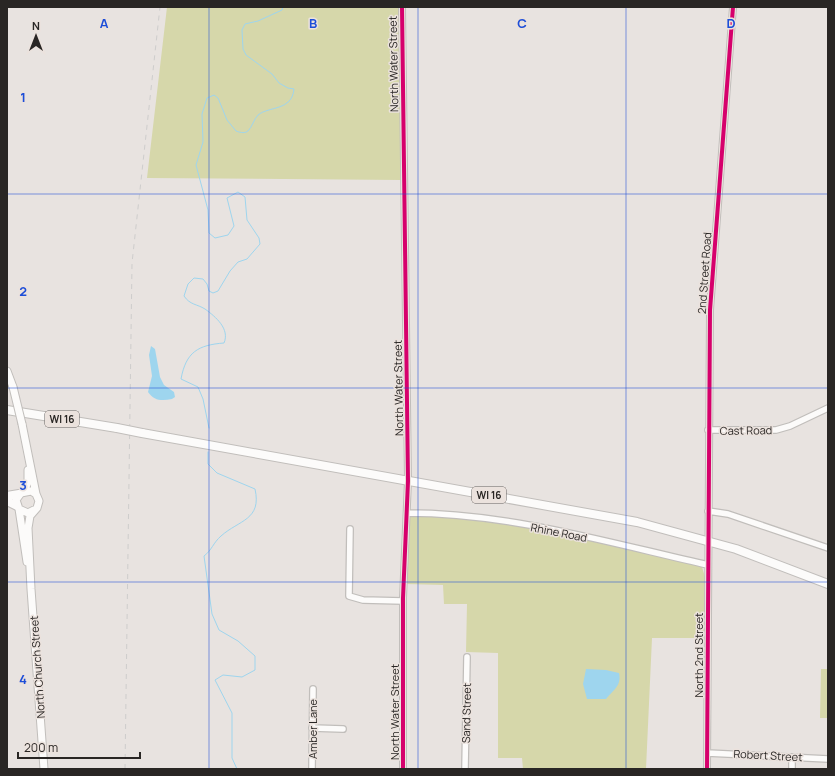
<svg xmlns="http://www.w3.org/2000/svg" width="835" height="776" font-family="Manrope,sans-serif">
	<rect width="100%" height="100%" fill="#e8e3e0"/>
	<!-- green -->
	<path fill="#d6d7aa" d="M 167,7 L 400,7 L 402,180 L 147,178 Z
		M 427,514 L 452,515 L 593,539 L 702,567 L 705,577 L 705,638 L 652,638 L 646,769 L 523,769 L 522,758 L 498,758 L 498,653 L 466,652 L 467,604 L 444,604 L 443,585 L 406,584 L 410,516 Z
		M 821,669 L 828,669 L 828,718 L 820,718 Z"/>
	<!-- water -->
	<path fill="#9ed5ee" d="M 151,346 L 155,349 L 160,377 L 164,385 L 174,392 L 175,397 L 172,399 C 162,401 154,401 148,392 L 152,376 L 149,355 Z
		M 586,669 L 606,670 L 619,673 C 622,686 613,690 606,699 L 587,699 L 583,684 Z"/>
	<g fill="none" stroke-linecap="round" stroke-linejoin="round">
		<!-- stream -->
		<path stroke="#9ed5ee" stroke-width="1" d="M 209,428 L 203,399 L 198,387 L 181,379 C 186,352 198,345 224,343 C 230,329 216,317 205,309 C 197,304 190,305 184,296 L 188,284 L 194,278 L 203,279 L 207,284 L 209,291 L 213,293 L 218,291 L 230,271 L 238,262 L 247,259 L 260,244 L 259,238 L 247,220 L 245,197 L 238,192 L 227,198 L 234,226 L 228,235 L 215,238 L 209,233 L 208,210 L 196,165 L 203,142 L 202,114 L 207,98 L 214,95 L 218,98 L 227,120 L 236,131 C 239,132 244,134 248,131 C 252,127 254,119 258,115 C 269,106 292,111 294,89 L 288,88 L 279,83 L 272,74 L 246,55 L 243,49 L 242,30 L 245,24 L 258,21 L 282,10 L 283,7
			M 208,452 L 208,464 L 217,473 L 255,489 C 262,520 239,520 221,536 C 213,543 212,550 204,556 L 212,614 L 219,630 L 238,641 L 255,656 L 255,670 L 242,677 L 223,675 L 215,680 L 232,713 L 232,758 L 237,769"/>
		<!-- minor casing -->
		<g stroke="#c1bebb" stroke-width="8">
			<path id="minor" d="M 402,7 L 408,481 L 403,598 L 403,769
				M 708,430 L 776,430 L 790,426 L 828,408
				M 708,511 L 728,514 L 828,548
				M 408,513 C 509,513 610,543 708,565
				M 350,529 L 349,596 L 363,600 L 403,601
				M 312,728 L 343,729
				M 707,753 L 828,759
				M 792,757 L 792,769
				M 312,769 L 313,689
				M 465,769 L 467,657
				M 707,769 L 710,310 L 733,7"/>
		</g>
		<!-- major casing -->
		<g stroke="#c1bebb" stroke-width="9">
			<path id="major" d="M 7,371 L 13,387
				M 22,424 L 36,494
				M 25,491 L 28,480 L 28,470
				M 19,509 L 27,562
				M 34,510 L 28,513 L 19,509 L 16,500 L 21,493 L 31,491 L 36,494 L 39,501 L 37,508 L 30,516 L 28,528 L 31,589 L 44,769"/>
		</g>
		<!-- highway casing -->
		<g stroke="#c1bebb" stroke-width="10">
			<path id="highway" d="M 7,410 L 117,428
				M 142,433 L 637,522 L 736,549 L 828,584
				M 7,496 L 19,494
				M 7,501 L 17,506"/>
		</g>
		<!-- minor -->
		<use href="#minor" stroke="#fcfbfa" stroke-width="5.5"/>
		<!-- major -->
		<use href="#major" stroke="#fcfbfa" stroke-width="7"/>
		<!-- highway -->
		<use href="#highway" stroke="#fcfbfa" stroke-width="8"/>
		<!-- rail -->
		<path stroke="#cecdcc" stroke-width="1" stroke-dasharray="5 5" stroke-linecap="butt" d="M 125,769 L 132,263 L 160,7"/>
		<!-- major-bridge casing -->
		<g stroke="#c1bebb" stroke-width="9" stroke-linecap="butt">
			<path id="major-bridge" d="M 13,387 L 22,424"/>
		</g>
		<!-- highway-bridge casing -->
		<g stroke="#c1bebb" stroke-width="10" stroke-linecap="butt">
			<path id="highway-bridge" d="M 117,428 L 142,433"/>
		</g>
		<!-- major-bridge -->
		<use href="#major-bridge" stroke="#fcfbfa" stroke-width="7"/>
		<!-- highway-bridge -->
		<use href="#highway-bridge" stroke="#fcfbfa" stroke-width="8"/>
		<!-- cycleway casing -->
		<g stroke="#ebe2dd" stroke-width="6">
			<path id="cycleway" d="M 402,7 L 408,481 L 403,598 L 403,769
				M 707,769 L 710,310 L 733,7"/>
		</g>
		<!-- cycleway -->
		<use href="#cycleway" stroke="#d6006c" stroke-width="4"/>
	</g>
	<!-- grid -->
	<path fill="none" stroke="#1d4ed8" stroke-width="1" stroke-opacity="0.55" d="M 209,7 L 209,769M 418,7 L 418,769M 626,7 L 626,769M 7,194 L 828,194M 7,388 L 828,388M 7,582 L 828,582"/>
	<g text-anchor="middle" dominant-baseline="central" stroke-width="3" stroke-linejoin="round" paint-order="stroke">
		<!-- shield labels -->
		<g fill="#ebe2dd" stroke="#635e5c" stroke-width="1">
			<rect x="45" y="411" width="34" height="16" rx="3"/>
			<rect x="472" y="487" width="34" height="16" rx="3"/>
		</g>
		<g font-size="10" font-weight="bold" fill="#292624">
			<text x="62" y="419">WI 16</text>
			<text x="489" y="495">WI 16</text>
		</g>
		<!-- street labels -->
		<g font-size="11" fill="#292624" stroke="#ebe2dd">
			<text transform="translate(393 64) rotate(-91)">North Water Street</text>
			<text transform="translate(704 273) rotate(-86)">2nd Street Road</text>
			<text transform="translate(398 388) rotate(-91)">North Water Street</text>
			<text transform="translate(746 430) rotate(-1)">Cast Road</text>
			<text transform="translate(559 532) rotate(11)">Rhine Road</text>
			<text transform="translate(698 655) rotate(-90)">North 2nd Street</text>
			<text transform="translate(37 667) rotate(-94)">North Church Street</text>
			<text transform="translate(394 712) rotate(-90)">North Water Street</text>
			<text transform="translate(466 713) rotate(-89)">Sand Street</text>
			<text transform="translate(312 729) rotate(-90)">Amber Lane</text>
			<text transform="translate(768 755) rotate(3)">Robert Street</text>
		</g>
	</g>
	<g font-size="13" text-anchor="middle" font-weight="bold" fill="#1d4ed8" stroke="#ebe2dd" stroke-width="3" stroke-linejoin="round" paint-order="stroke">
		<text x="104" y="28">A</text>
		<text x="313" y="28">B</text>
		<text x="522" y="28">C</text>
		<text x="731" y="28">D</text>
		<text x="23" y="102">1</text>
		<text x="23" y="296">2</text>
		<text x="23" y="490">3</text>
		<text x="23" y="684">4</text>
	</g>
	<!-- border -->
	<rect width="835" height="776" fill="none" stroke="#292624" stroke-width="16"/>
	<!-- north arrow -->
	<g transform="translate(36 36)" stroke="#ebe2dd" stroke-width="3" paint-order="stroke">
	<path d="M0-3L7 15L0 10L-7 15Z" fill="#292624"/>
	<text y="-6" font-size="11" font-weight="bold" text-anchor="middle" fill="#292624">N</text>
	</g>
	<!-- scale -->
	<path d="M18 752v6h122v-6" fill="none" stroke="#292624" stroke-width="2"/>
	<text x="24" y="752" font-size="12" fill="#292624" stroke="#ebe2dd" stroke-width="3" paint-order="stroke">200 m</text>
</svg>
